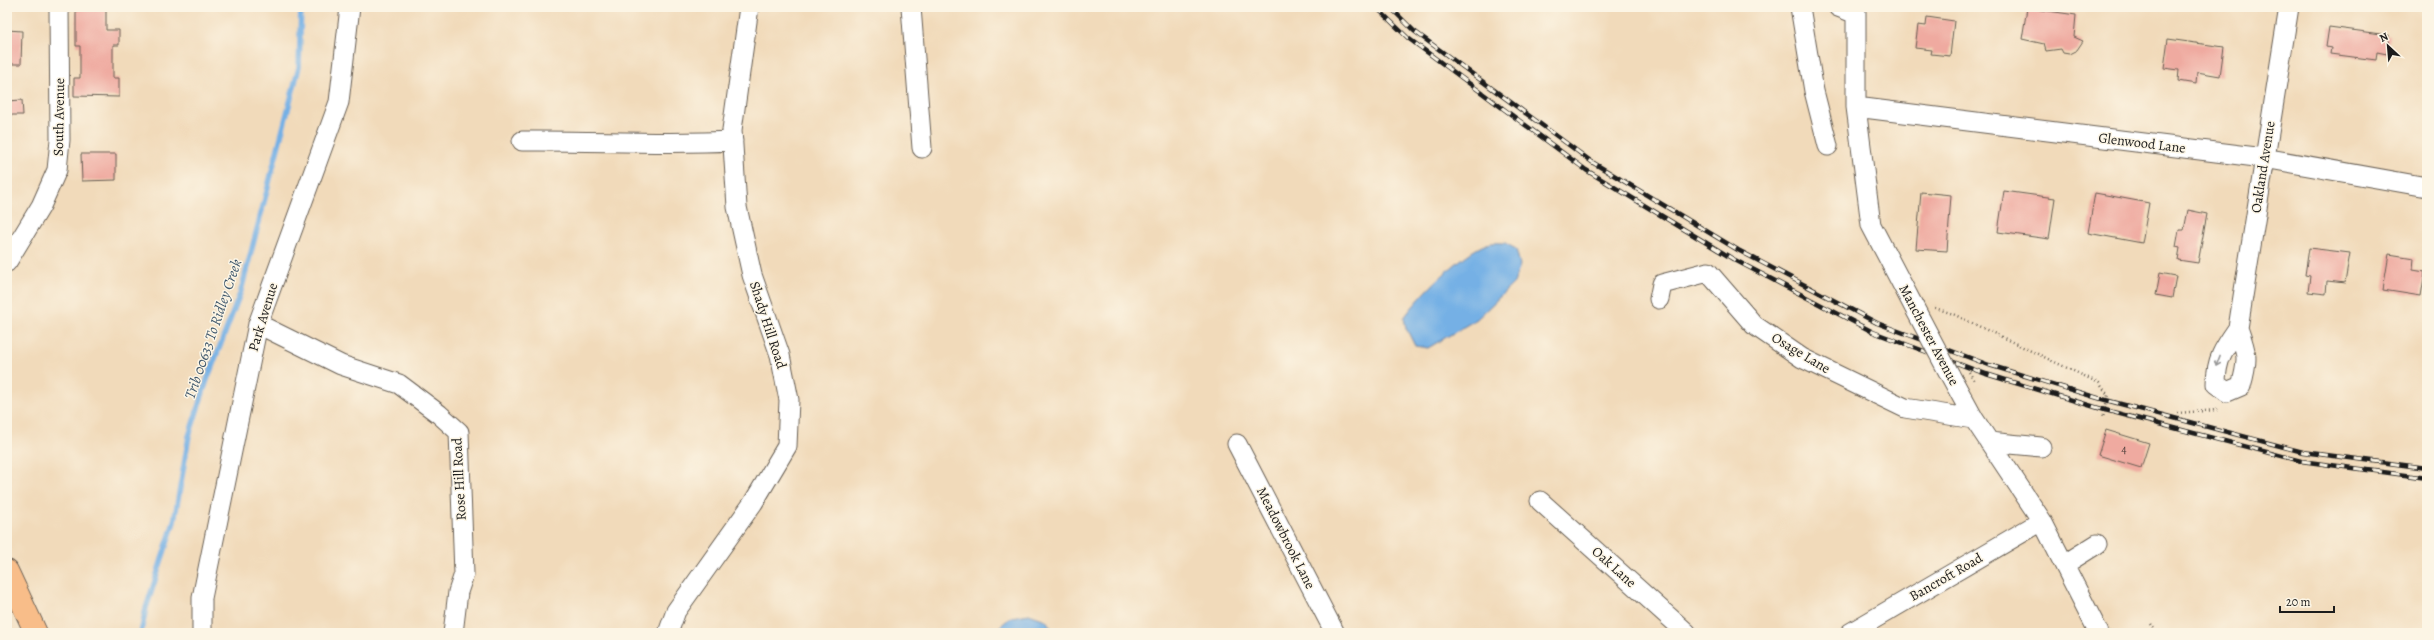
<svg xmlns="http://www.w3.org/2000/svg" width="2434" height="640" font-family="Alegreya,serif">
	<rect width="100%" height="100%" fill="#fcf5e5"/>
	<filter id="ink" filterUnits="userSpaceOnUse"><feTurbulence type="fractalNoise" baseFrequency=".025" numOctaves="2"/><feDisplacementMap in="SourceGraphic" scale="8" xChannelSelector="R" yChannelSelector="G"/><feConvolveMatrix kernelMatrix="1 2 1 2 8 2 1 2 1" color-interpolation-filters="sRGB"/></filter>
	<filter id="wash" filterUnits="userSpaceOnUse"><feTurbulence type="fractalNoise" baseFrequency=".012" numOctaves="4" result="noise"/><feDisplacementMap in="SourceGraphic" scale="16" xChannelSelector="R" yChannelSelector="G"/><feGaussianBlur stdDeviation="0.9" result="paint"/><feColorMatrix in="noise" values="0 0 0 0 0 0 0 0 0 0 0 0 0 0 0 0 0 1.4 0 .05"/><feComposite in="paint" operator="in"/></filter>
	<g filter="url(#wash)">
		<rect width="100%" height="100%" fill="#f1daba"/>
		<!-- water -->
		<path fill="#74b0e5" stroke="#486680" d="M 1505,243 L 1516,249 L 1520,265 L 1514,283 L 1477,319 L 1428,348 L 1415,346 L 1406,328 L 1404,318 C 1419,296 1463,252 1487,244 C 1492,242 1500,243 1505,243 Z
			M 1029,614 L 1046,620 L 1054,633 L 992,633 L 1011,617 Z"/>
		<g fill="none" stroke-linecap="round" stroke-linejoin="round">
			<!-- stream -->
			<path stroke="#74b0e5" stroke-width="5.5" d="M 141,633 L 146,608 L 174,522 L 189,436 L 207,380 L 241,291 L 299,67 L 301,7"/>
		</g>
		<g id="blocks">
			<!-- building -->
			<path fill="#efaaa0" d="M 76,7 L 106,7 L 106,30 L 119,30 L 119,45 L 113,45 L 113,78 L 119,78 L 119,97 L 74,96 L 74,78 L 80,78 L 80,46 L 76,46 Z
				M 2027,8 L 2076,15 L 2074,37 L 2083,41 L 2077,50 L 2069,54 L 2063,53 L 2061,49 L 2046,51 L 2044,44 L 2022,39 Z
				M 1927,17 L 1954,21 L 1950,56 L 1931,54 L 1932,50 L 1915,48 L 1918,25 L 1926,26 Z
				M 2329,27 L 2389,35 L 2387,54 L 2377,52 L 2376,60 L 2330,54 L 2331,48 L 2326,47 Z
				M 7,30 L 22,31 L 21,64 L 7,64 Z
				M 2168,39 L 2224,47 L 2220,76 L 2197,72 L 2196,84 L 2178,81 L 2179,70 L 2164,68 Z
				M 22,100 L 23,115 L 7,115 L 7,101 Z
				M 81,154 L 116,154 L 116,180 L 82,181 Z
				M 2004,191 L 2055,198 L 2049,239 L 1998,232 Z
				M 1921,192 L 1951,195 L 1947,251 L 1916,249 Z
				M 2095,193 L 2149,203 L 2142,243 L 2088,233 Z
				M 2188,210 L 2207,214 L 2198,263 L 2178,260 L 2180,248 L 2176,247 L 2179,230 L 2184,230 Z
				M 2309,248 L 2350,253 L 2345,283 L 2327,281 L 2326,294 L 2308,292 L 2310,276 L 2305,275 Z
				M 2389,254 L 2414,258 L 2413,270 L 2425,272 L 2421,296 L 2383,290 Z
				M 2160,273 L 2176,276 L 2172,298 L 2156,295 Z
				M 2106,430 L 2149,443 L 2141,468 L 2098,455 Z"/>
		</g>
	</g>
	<g filter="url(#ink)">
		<use href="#blocks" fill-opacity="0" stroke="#675e53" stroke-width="1"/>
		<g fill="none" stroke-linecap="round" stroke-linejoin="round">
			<!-- minor casing -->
			<g stroke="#675e53" stroke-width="21">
				<path id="minor" d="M 911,7 L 922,148
					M 1800,7 L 1814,91 L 1828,146
					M 1838,7 L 1856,14
					M 1856,7 L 1856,107 L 1871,225 L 1914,307
					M 1856,107 L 2264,158 L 2427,187
					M 522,141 C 593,140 663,145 733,141
					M 7,262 L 41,206 L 57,170 L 60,140 L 59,7
					M 1659,299 L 1662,284 L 1708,272 L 1754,325 L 1802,358 L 1905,408 L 1974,419
					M 258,324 L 341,365 L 399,384 L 439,414 L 459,432 L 464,574 L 458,592 L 453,633
					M 2238,328 C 2247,353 2249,359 2241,386 L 2227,392 L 2216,384 C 2216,359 2224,348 2238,328 L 2289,7
					M 1950,375 L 1974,419 L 2042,521 L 2099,633
					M 1989,442 L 2041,447
					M 1237,444 L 1335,633
					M 1540,501 L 1687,633
					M 2065,564 L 2097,544
					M 202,633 L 202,598 L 258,324 L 339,102 L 350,7
					M 668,633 L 676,611 L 753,503 L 787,446 L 789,400 L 780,355 L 752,275 L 737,207 L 732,130 L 749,7
					M 1850,633 L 2042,521"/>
			</g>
			<!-- major casing -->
			<g stroke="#675e53" stroke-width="24">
				<path id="major" d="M 7,571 L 36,633"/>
			</g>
			<!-- path -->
			<path stroke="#675e53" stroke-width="2.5" stroke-dasharray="1 3" stroke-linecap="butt" d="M 1935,308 L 1953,314 L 2099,383 L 2108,395 L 2103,418
				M 2177,413 L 2217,410 L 2219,408
				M 2151,624 L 2157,633"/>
			<!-- minor -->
			<use href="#minor" stroke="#fff" stroke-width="19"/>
			<!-- major -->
			<use href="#major" stroke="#f8bd89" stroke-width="22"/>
			<!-- rail casing -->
			<g stroke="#1c1c1c" stroke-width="4.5">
				<path id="rail" d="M 1376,7 L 1408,38 L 1586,170 L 1733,259 L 1873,332 L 1986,374 L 2105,410 L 2301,461 L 2427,478
					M 1390,7 L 1414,31 L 1592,162 L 1738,250 L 1877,323 L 1989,365 L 2098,398 L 2303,452 L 2427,468"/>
			</g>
			<!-- rail -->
			<use href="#rail" stroke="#fcf5e5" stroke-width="3" stroke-dasharray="9" stroke-linecap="butt"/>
			<!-- minor-bridge casing -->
			<g stroke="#675e53" stroke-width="21" stroke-linecap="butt">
				<path id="minor-bridge" d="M 1914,307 L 1950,375"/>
			</g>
			<!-- path-bridge -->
			<path stroke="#675e53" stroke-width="2.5" stroke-dasharray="1 3" stroke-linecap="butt" d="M 1969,372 L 1974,380"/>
			<!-- minor-bridge -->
			<use href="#minor-bridge" stroke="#fff" stroke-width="19"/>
		</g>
		<!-- one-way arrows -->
		<defs><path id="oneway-shaft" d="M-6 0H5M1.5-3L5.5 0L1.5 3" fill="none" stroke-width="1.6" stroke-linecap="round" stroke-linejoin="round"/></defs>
		<use stroke="#999" href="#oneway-shaft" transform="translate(2218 361) rotate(111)"/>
	</g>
	<g text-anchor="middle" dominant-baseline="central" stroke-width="3" stroke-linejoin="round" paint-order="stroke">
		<!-- number labels -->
		<g font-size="12" fill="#51403d">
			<text x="2124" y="449">4</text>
		</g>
		<!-- street labels -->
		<g font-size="14" fill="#1c1c1c" stroke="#fcf5e5">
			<text transform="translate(59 117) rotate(-89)">South Avenue</text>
			<text transform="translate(2142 143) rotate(7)">Glenwood Lane</text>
			<text transform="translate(2263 167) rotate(-81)">Oakland Avenue</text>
			<text transform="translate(263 317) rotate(-73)">Park Avenue</text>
			<text transform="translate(768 325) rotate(72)">Shady Hill Road</text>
			<text transform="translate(1929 335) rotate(62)">Manchester Avenue</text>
			<text transform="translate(1801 353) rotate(31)">Osage Lane</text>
			<text transform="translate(459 479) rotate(-93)">Rose Hill Road</text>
			<text transform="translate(1286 538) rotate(63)">Meadowbrook Lane</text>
			<text transform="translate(1614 567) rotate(42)">Oak Lane</text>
			<text transform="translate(1946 577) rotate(-30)">Bancroft Road</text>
		</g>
		<!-- water labels -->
		<g font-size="15" font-style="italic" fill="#3f576c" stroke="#fcf5e5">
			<text transform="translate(213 329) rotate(-71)">Trib 00633 To Ridley Creek</text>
		</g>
	</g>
	<!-- margin -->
	<rect width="2434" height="640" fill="none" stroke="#fcf5e5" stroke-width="24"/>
	<!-- north arrow -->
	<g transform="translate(2388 46) rotate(334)" stroke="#fcf5e5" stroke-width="3" paint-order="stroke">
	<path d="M0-3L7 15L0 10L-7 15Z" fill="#1c1c1c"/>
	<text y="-6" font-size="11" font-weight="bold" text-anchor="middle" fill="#1c1c1c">N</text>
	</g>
	<!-- scale -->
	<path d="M2280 606v6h54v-6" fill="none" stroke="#1c1c1c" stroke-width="2"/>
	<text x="2286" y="606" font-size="12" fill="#1c1c1c" stroke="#fcf5e5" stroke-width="3" paint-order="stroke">20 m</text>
</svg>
